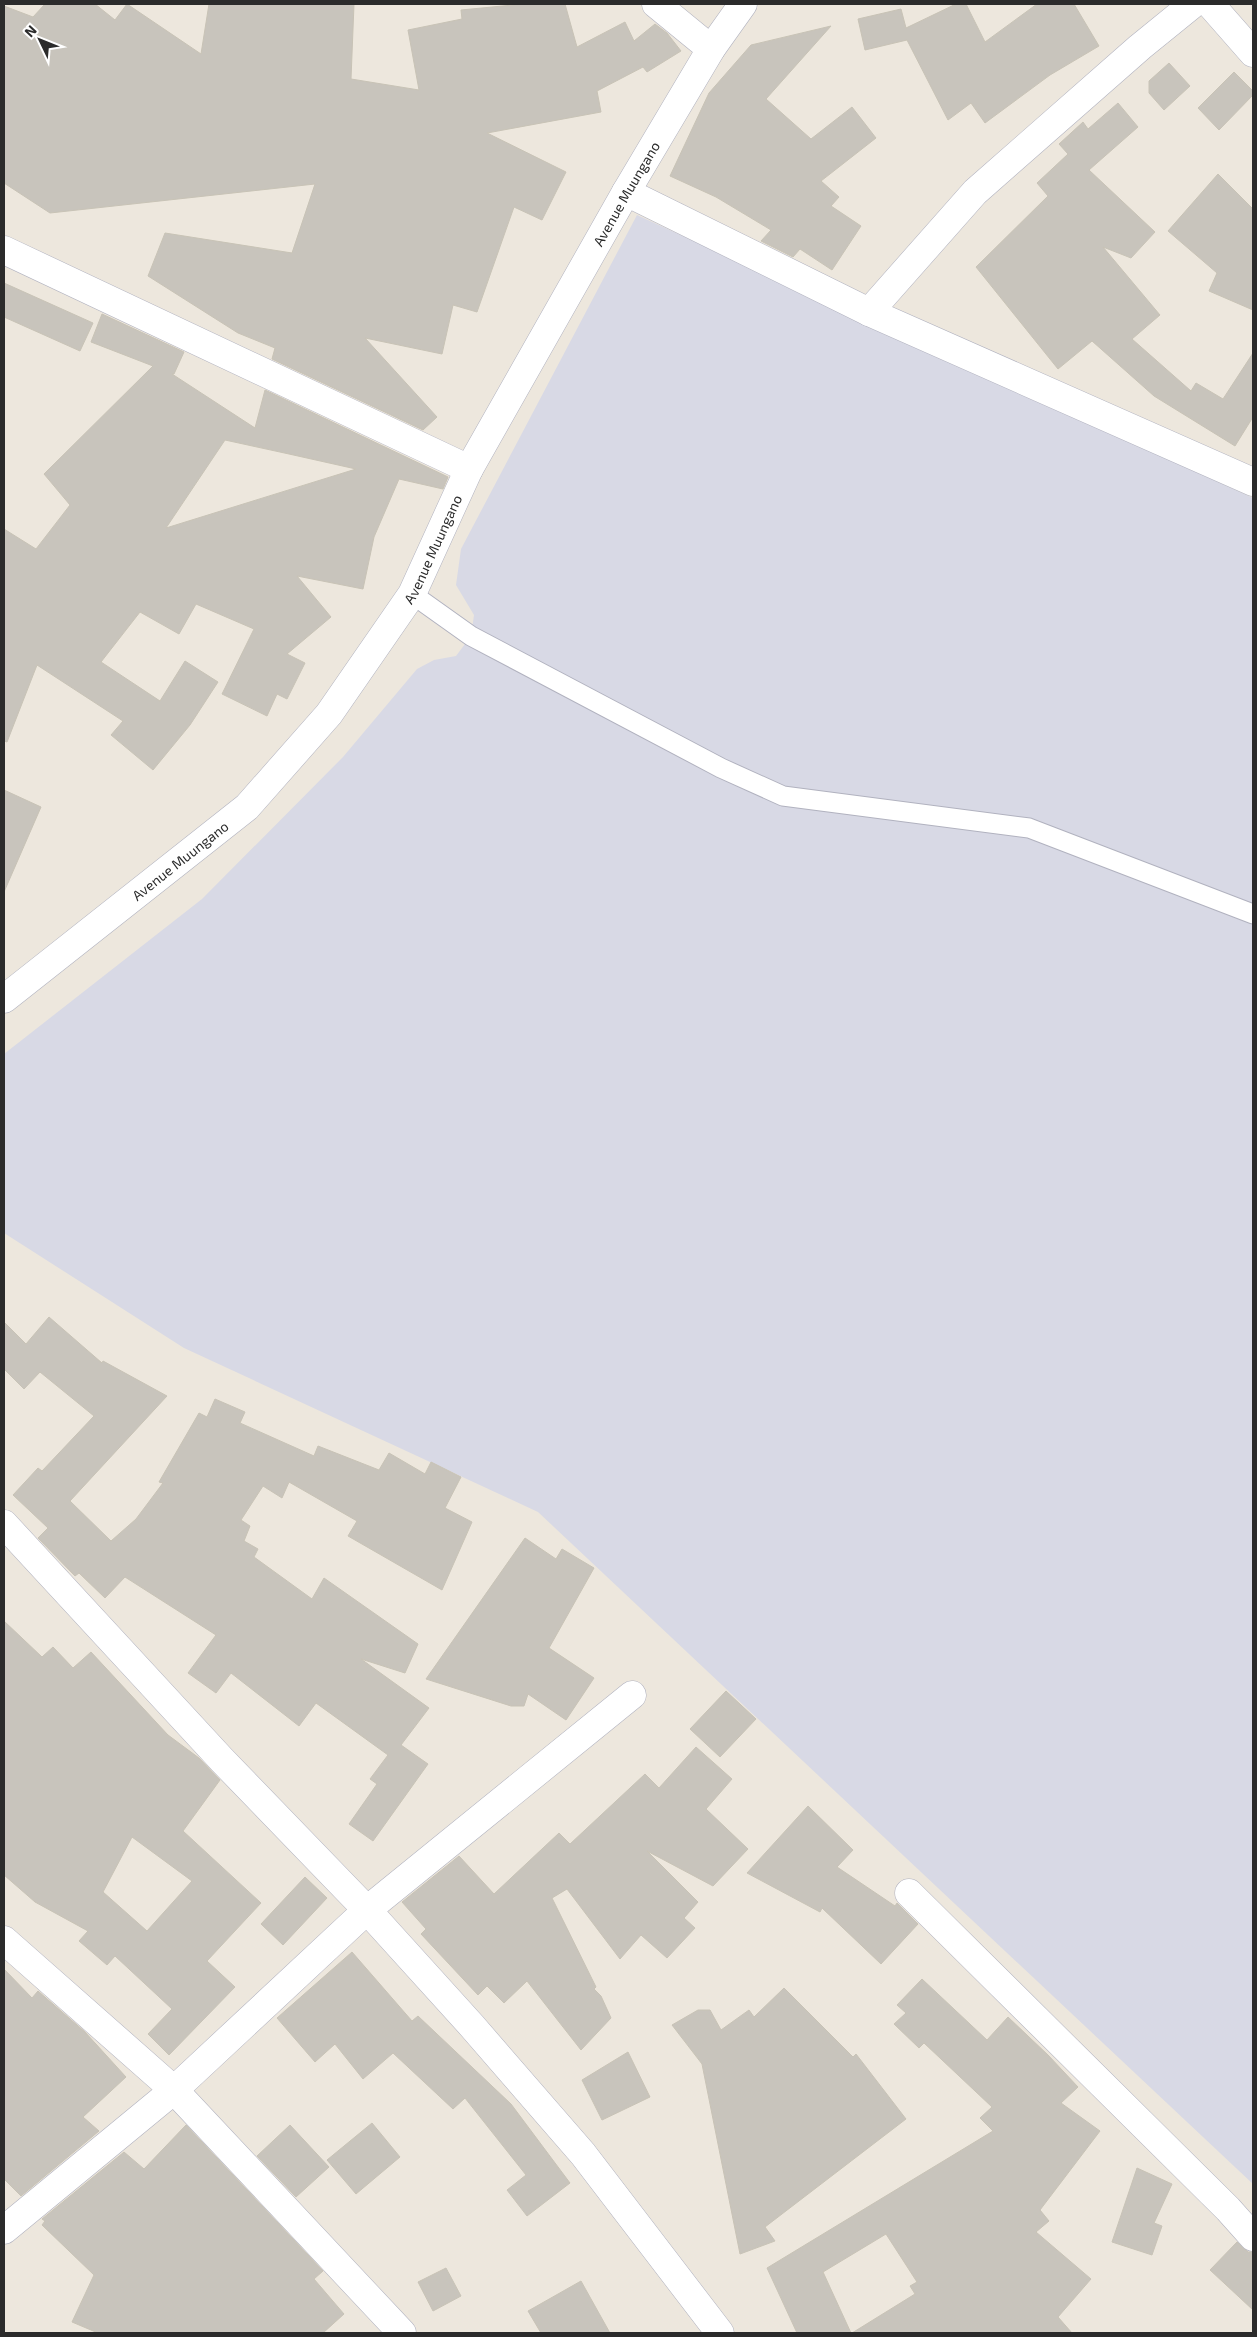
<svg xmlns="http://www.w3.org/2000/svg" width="1257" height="2337" font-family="'Exo 2',sans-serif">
	<rect width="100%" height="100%" fill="#ede7dd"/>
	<!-- airport -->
	<path fill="#d8d9e5" d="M 637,215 L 1253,498 L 1253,2184 L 538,1512 L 184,1348 L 4,1233 L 4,1054 L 202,899 L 343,757 L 417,669 L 434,660 L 456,656 L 471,636 L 474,615 L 456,585 L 461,549 Z"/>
	<!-- building -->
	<path fill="#c8c4bc" stroke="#c8c3b6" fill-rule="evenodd" d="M 45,4 L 95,4 L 115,20 L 127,4 L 201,54 L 209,4 L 354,4 L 351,79 L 419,90 L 408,30 L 462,19 L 461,10 L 523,4 L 565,4 L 577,47 L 625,22 L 634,41 L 655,24 L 667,33 L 681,51 L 647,72 L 643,67 L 597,91 L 601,112 L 487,133 L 566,172 L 542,220 L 514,207 L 477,312 L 453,305 L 442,354 L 365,338 L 437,417 L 423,430 L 272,359 L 275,348 L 238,333 L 148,276 L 165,233 L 292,253 L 315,184 L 50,213 L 4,183 L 4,6 L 33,17 Z
		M 956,4 L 966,4 L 985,42 L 1037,4 L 1074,4 L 1099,46 L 1050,75 L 985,123 L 971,103 L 948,120 L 907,40 L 865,50 L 858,19 L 901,9 L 906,28 Z
		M 831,26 L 766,99 L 811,139 L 852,107 L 876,138 L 821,181 L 839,197 L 831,206 L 861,226 L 832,270 L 800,249 L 793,257 L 761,241 L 771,230 L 716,197 L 670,176 L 709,93 L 751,45 Z
		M 1169,63 L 1190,86 L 1164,110 L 1149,93 L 1149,81 Z
		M 1234,72 L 1253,91 L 1253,95 L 1219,130 L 1198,108 Z
		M 1118,103 L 1138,127 L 1089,170 L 1155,232 L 1131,258 L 1103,247 L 1160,315 L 1132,339 L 1191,391 L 1196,383 L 1223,399 L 1253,353 L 1253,417 L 1235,446 L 1154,396 L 1092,341 L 1058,369 L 976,267 L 1048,196 L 1037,183 L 1068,154 L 1059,144 L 1083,122 L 1088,129 Z
		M 1218,174 L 1253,209 L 1253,310 L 1209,291 L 1217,273 L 1168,231 Z
		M 4,283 L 93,323 L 80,351 L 4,317 Z
		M 102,314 L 184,352 L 174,374 L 172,374 L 255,428 L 265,390 L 448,477 L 443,489 L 399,479 L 374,537 L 363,589 L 297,576 L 331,617 L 287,654 L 305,663 L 287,699 L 277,694 L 267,716 L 222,694 L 254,629 L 196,604 L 179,634 L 140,612 L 101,662 L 160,701 L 185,661 L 218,682 L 190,725 L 153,770 L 111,735 L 123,721 L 37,665 L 7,742 L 4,741 L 4,529 L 36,549 L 70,505 L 44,474 L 153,366 L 91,342 ZM 225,440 L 289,454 L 356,469 L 166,528 Z
		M 4,790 L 41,807 L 4,892 Z
		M 49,1317 L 102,1363 L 103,1361 L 167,1396 L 70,1501 L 111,1541 L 136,1519 L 163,1483 L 159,1482 L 199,1413 L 207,1417 L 215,1399 L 245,1412 L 240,1423 L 314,1456 L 318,1446 L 379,1470 L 389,1453 L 425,1474 L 431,1462 L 461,1477 L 445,1508 L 472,1522 L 442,1590 L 348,1536 L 357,1521 L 289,1482 L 282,1498 L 263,1486 L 241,1520 L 250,1526 L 244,1541 L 258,1549 L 254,1557 L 312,1599 L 324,1578 L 418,1644 L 405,1673 L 361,1659 L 429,1708 L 401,1745 L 428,1764 L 373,1841 L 349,1824 L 377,1784 L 370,1779 L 388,1755 L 316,1703 L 299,1726 L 231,1673 L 216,1693 L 188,1673 L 216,1635 L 125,1577 L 105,1598 L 79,1573 L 75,1576 L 38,1538 L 48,1528 L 13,1495 L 38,1468 L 42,1471 L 94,1416 L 40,1372 L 24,1389 L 4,1369 L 4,1322 L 26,1344 Z
		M 525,1538 L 556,1559 L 562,1549 L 594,1568 L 549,1648 L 594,1678 L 566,1720 L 528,1694 L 524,1706 L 511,1706 L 426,1679 Z
		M 4,1621 L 42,1657 L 53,1647 L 73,1668 L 91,1652 L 168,1735 L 199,1758 L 220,1780 L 183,1831 L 261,1903 L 207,1961 L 235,1987 L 169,2055 L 148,2034 L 172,2009 L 115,1956 L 107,1965 L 79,1941 L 88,1931 L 35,1902 L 4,1875 ZM 132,1837 L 192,1881 L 147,1931 L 103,1892 Z
		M 726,1691 L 756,1719 L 720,1757 L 690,1729 Z
		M 696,1747 L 732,1779 L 706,1809 L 748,1849 L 713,1886 L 647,1851 L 698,1902 L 684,1918 L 695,1928 L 667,1958 L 641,1935 L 620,1959 L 567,1889 L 552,1898 L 596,1987 L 594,1989 L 601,1996 L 611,2018 L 581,2050 L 527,1981 L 504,2003 L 487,1986 L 478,1995 L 421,1934 L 426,1929 L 402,1902 L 459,1856 L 494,1894 L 559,1833 L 570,1844 L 645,1774 L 659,1788 Z
		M 808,1806 L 853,1850 L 837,1867 L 895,1906 L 897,1903 L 918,1924 L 881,1964 L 822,1908 L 820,1912 L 747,1873 Z
		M 305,1877 L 327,1898 L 283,1945 L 261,1924 Z
		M 352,1952 L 412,2021 L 418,2016 L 511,2104 L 570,2183 L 527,2216 L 507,2190 L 526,2175 L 465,2098 L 453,2109 L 393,2053 L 363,2079 L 335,2044 L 315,2062 L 277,2018 Z
		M 4,1969 L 32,1998 L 38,1991 L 85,2032 L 126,2077 L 83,2117 L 99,2131 L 21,2196 L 4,2179 Z
		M 922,1979 L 987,2040 L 1008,2017 L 1048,2055 L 1078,2087 L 1061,2103 L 1100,2131 L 1040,2210 L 1049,2221 L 1036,2232 L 1091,2279 L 1058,2317 L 1072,2333 L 852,2333 L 915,2294 L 910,2286 L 917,2282 L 886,2234 L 823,2272 L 851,2333 L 797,2333 L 767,2268 L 993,2131 L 980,2118 L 992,2107 L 924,2043 L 919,2048 L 894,2024 L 906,2013 L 897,2005 Z
		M 784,1988 L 853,2057 L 856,2054 L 906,2119 L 765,2227 L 775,2241 L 740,2254 L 702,2064 L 672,2025 L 698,2010 L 710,2010 L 721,2030 L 749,2010 L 754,2017 Z
		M 628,2052 L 650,2097 L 602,2120 L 582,2080 Z
		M 372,2123 L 400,2157 L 356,2194 L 327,2160 Z
		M 186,2125 L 323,2271 L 314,2279 L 344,2314 L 323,2333 L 98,2333 L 72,2322 L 94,2275 L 42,2225 L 45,2221 L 42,2219 L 124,2152 L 144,2169 Z
		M 290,2125 L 329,2167 L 296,2197 L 257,2156 Z
		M 1137,2168 L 1172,2184 L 1154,2223 L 1162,2226 L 1152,2255 L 1112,2242 Z
		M 1237,2242 L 1248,2252 L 1253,2252 L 1253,2310 L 1210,2270 Z
		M 446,2268 L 461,2296 L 433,2311 L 418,2282 Z
		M 581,2281 L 610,2333 L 541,2333 L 528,2311 Z"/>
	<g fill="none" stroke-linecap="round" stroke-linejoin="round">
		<!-- service casing -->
		<g stroke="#b1b2bf" stroke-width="21">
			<path id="service" d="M 412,594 L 471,636 L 721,768 L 783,796 L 1029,828 L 1253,914"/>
		</g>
		<!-- minor casing -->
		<g stroke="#b1b2bf" stroke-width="29">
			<g id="minor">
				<path d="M 656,4 L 711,49"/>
				<path d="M 1210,4 L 1253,53"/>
				<path d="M 626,192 L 869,312 L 1253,482"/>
				<path d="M 4,250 L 469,469"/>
				<path d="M 869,312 L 975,192 L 1140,47 L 1193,4"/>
				<path id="s1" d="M 4,999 L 247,807 L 329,714 L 412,594 L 469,469 L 626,192 L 711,49 L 743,4"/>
				<path d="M 4,1524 L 222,1760 L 367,1910 L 472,2026 L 583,2154 L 720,2333"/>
				<path d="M 909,1893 L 1228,2209 L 1253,2237"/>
				<path d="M 4,1940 L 174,2090 L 402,2333"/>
				<path d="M 4,2230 L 174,2090 L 367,1910 L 632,1695"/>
			</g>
		</g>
		<!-- service -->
		<use href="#service" stroke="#fff" stroke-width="19"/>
		<!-- minor -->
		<use href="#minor" stroke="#fff" stroke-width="28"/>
	</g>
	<g text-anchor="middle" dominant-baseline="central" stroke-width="4" stroke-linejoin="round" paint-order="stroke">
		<!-- street labels -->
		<g font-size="14" fill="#2b2b2b" stroke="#fff">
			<text stroke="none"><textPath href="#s1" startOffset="1034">Avenue Muungano</textPath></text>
			<text stroke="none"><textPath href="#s1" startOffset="629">Avenue Muungano</textPath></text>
			<text stroke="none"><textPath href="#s1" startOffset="224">Avenue Muungano</textPath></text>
		</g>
	</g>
	<!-- border -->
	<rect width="1257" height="2337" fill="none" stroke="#2b2b2b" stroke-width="10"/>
	<!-- north arrow -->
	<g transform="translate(40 40) rotate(313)" stroke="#ffffff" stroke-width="4" paint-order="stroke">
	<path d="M0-4L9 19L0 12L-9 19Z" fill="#2b2b2b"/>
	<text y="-8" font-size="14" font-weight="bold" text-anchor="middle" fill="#2b2b2b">N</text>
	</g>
</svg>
